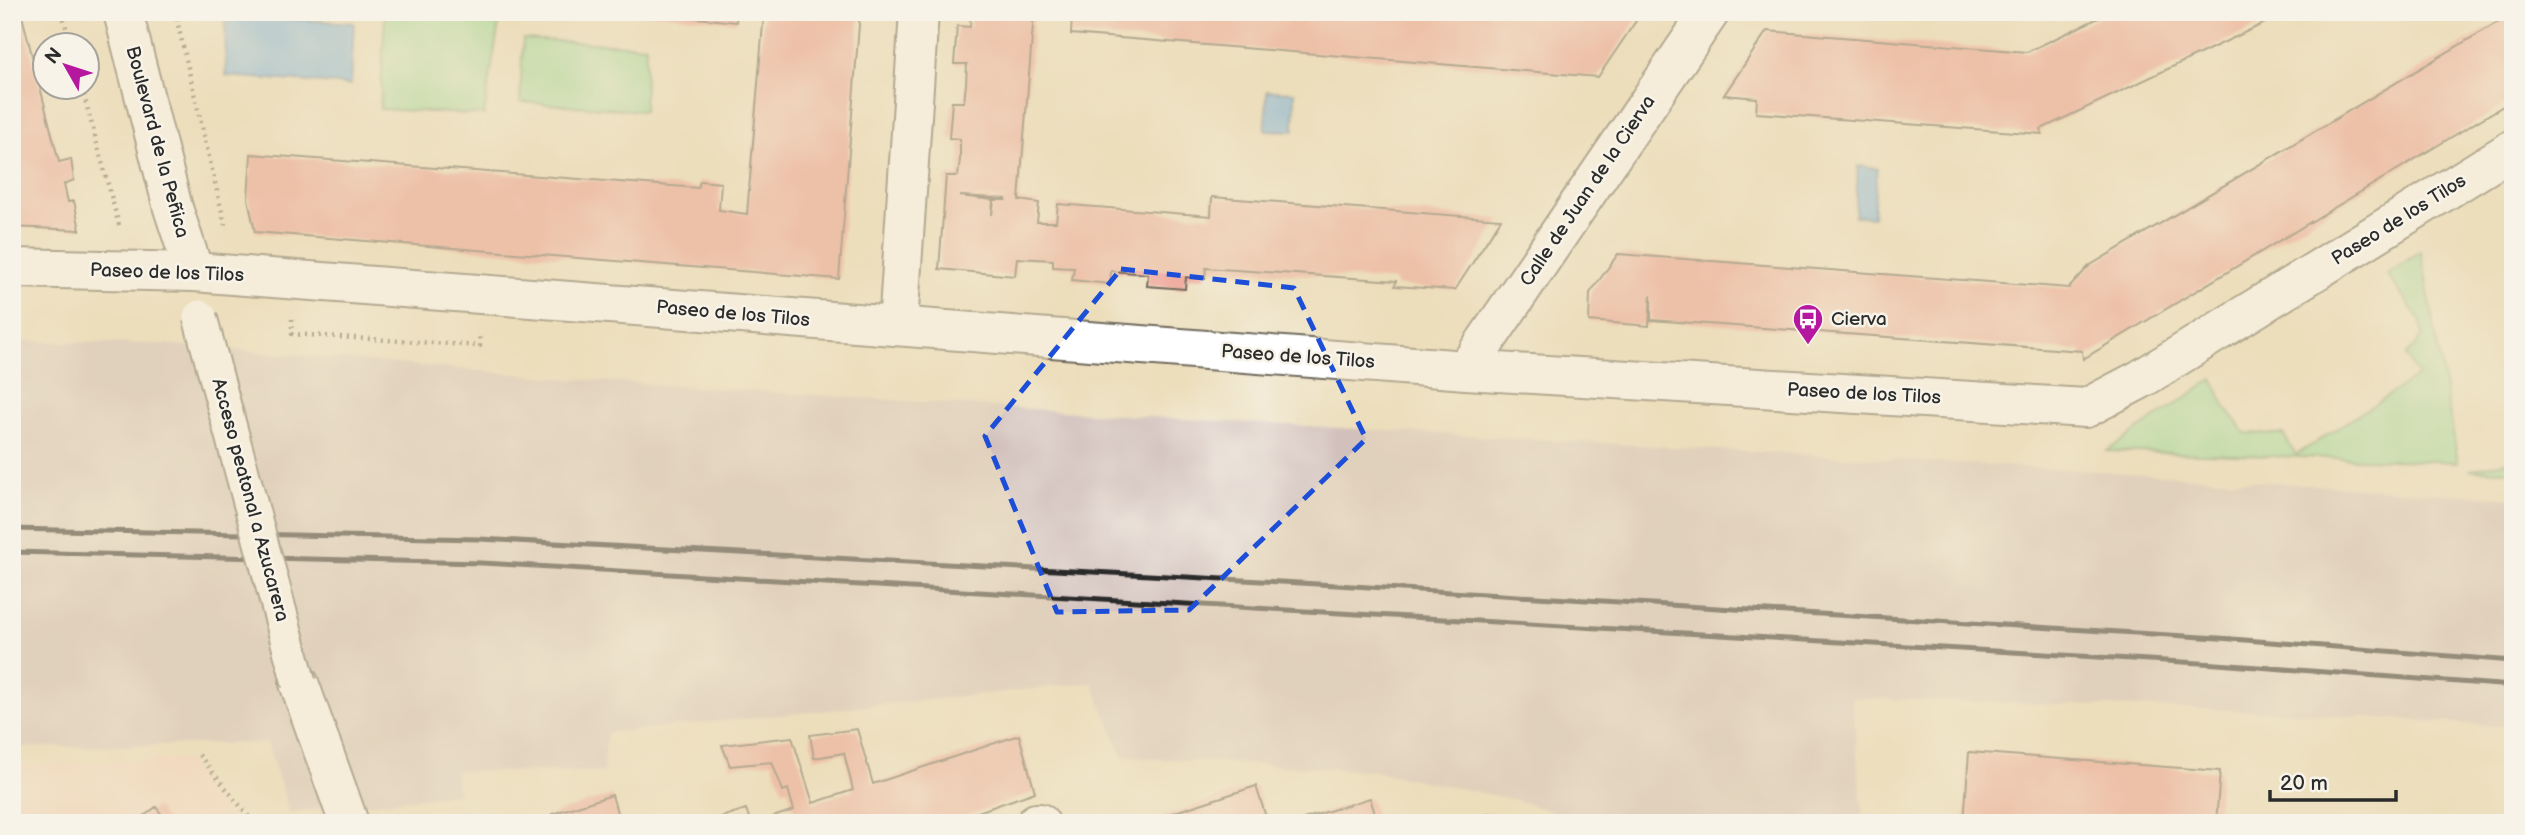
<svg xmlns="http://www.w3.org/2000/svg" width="2525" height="835" font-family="'Balsamiq Sans',sans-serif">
	<rect width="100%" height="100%" fill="#f7f3e8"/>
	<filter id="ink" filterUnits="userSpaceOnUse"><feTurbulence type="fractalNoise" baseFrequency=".0143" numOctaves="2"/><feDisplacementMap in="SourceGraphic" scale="14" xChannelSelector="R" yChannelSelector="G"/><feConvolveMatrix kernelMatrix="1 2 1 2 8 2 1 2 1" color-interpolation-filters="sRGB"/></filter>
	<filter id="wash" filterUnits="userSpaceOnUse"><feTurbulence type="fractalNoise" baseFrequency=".00686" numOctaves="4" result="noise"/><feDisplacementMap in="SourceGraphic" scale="28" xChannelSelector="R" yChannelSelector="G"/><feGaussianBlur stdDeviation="1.57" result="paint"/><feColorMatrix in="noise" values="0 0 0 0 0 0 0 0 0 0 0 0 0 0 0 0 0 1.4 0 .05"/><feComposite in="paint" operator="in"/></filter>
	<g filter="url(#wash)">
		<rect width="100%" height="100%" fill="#ecdebb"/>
		<!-- built -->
		<path fill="#f5d3c1" d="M 186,759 L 237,823 L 12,823 L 12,765 Z"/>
		<!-- industrial -->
		<path fill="#d1c0bc" d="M 12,341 L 165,344 L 576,379 L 1166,418 L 2182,476 L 2513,498 L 2513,727 L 2287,712 L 1852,698 L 1863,818 L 1841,823 L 1588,823 L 1516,800 L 1372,771 L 1123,757 L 1092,683 L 607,733 L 603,772 L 455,771 L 458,794 L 289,812 L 267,743 L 12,748 Z"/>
		<!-- green -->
		<path fill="#92d993" stroke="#5e825f" stroke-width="2" d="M 385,12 L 500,17 L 484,115 L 380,109 Z
			M 523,39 L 646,46 L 644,111 L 520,102 Z
			M 2421,251 L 2458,462 L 2107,451 L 2213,379 L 2226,408 L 2245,433 L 2283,434 L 2296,455 L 2418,376 L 2406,356 L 2423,336 L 2420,320 L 2387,274 Z
			M 2513,460 L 2513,471 L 2469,470 Z"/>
		<!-- water -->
		<path fill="#6fade1" stroke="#4d6c86" stroke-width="2" d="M 225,15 L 354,23 L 351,85 L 226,76 Z
			M 1267,91 L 1295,92 L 1294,131 L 1265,130 Z
			M 1858,166 L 1877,168 L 1873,217 L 1855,216 Z"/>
		<g id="blocks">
			<!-- building -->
			<path fill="#ee9d91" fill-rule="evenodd" d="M 12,12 L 21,12 L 59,162 L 71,159 L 74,180 L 64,184 L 68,202 L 74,201 L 80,230 L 12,227 Z
				M 636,12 L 737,12 L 736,22 Z
				M 764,12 L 860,12 L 839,279 L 255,232 L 248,199 L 251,154 L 698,188 L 700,181 L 721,183 L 719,210 L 747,214 Z
				M 971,12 L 1034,12 L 1019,200 L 1039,203 L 1037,222 L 1056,222 L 1058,204 L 1211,216 L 1212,197 L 1501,219 L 1455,290 L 1395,286 L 1396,281 L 1206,268 L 1205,278 L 1186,277 L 1185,289 L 1147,286 L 1148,274 L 1111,271 L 1110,284 L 1072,280 L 1074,268 L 1053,267 L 1053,260 L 1017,258 L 1015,276 L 939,269 L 946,176 L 958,176 L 960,159 L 960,139 L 949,138 L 952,102 L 964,102 L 966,84 L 967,64 L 954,64 L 957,26 L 970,27 ZM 960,196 L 1006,199 L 1006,200 L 994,200 L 992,215 L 993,200 Z
				M 1044,12 L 1642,12 L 1598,77 L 1071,34 L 1072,17 Z
				M 2111,12 L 2288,12 L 2041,129 L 2042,134 L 1756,113 L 1757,98 L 1724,95 L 1767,31 L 2027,52 Z
				M 2513,13 L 2513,100 L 2083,359 L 2082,351 L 1651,320 L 1651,295 L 1649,326 L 1589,321 L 1590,293 L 1618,254 L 2069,288 L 2089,266 Z
				M 857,729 L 873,784 L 1019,735 L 1035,792 L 947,823 L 897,823 L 896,818 L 874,823 L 755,823 L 794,810 L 788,789 L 783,791 L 772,762 L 730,766 L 722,745 L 792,737 L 813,803 L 853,790 L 844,753 L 814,758 L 810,735 Z
				M 1969,752 L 2220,771 L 2216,823 L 1964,823 Z
				M 1256,786 L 1268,823 L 1144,823 L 1144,822 Z
				M 612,795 L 620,823 L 554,823 L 552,814 Z
				M 1370,798 L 1378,823 L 1294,823 L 1294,822 Z
				M 156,807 L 168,823 L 135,823 Z
				M 746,809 L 751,823 L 706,823 L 706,822 Z
				M 1489,813 L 1492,823 L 1463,823 L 1462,822 Z"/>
		</g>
	</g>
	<g filter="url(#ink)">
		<use href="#blocks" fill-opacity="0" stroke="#6f6a5d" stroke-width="2"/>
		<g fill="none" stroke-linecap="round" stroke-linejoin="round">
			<!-- minor casing -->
			<g stroke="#6f6a5d" stroke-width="42">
				<path id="minor" d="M 123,12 L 173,208 L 194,272
					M 12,268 L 194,272 L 1466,370 L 2086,408 L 2141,379 L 2513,149
					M 898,326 L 919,12
					M 1466,370 L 1710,12
					M 299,683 L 349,823
					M 1036,823 L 1040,823"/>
			</g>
			<!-- path -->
			<path stroke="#6f6a5d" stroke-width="4.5" stroke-dasharray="2 5" stroke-linecap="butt" d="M 62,12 L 71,46
				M 175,12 L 225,225
				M 82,88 L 120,229
				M 292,319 L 292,334 L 480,346 L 479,333
				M 199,755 L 254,823"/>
			<!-- minor -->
			<use href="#minor" stroke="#fff" stroke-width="38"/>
			<!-- rail -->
			<path stroke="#2b2b2b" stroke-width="5" d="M 12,529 L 479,539 L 1336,585 L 2219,638 L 2513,661
				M 12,552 L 482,563 L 2217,664 L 2513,686"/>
			<!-- pedestrian-bridge casing -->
			<g stroke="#6f6a5d" stroke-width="37" stroke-linecap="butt">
				<path id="pedestrian-bridge" d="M 200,317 L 299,683"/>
			</g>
			<!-- pedestrian-bridge -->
			<use href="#pedestrian-bridge" stroke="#fff" stroke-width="33"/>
		</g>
	</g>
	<!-- marked area -->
	<path d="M0 0H2525V835H0ZM 1121,269 L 1294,288 L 1366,439 L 1189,610 L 1057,612 L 985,436 Z" fill="#ecdebb" fill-opacity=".55" fill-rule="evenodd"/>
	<path fill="none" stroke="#1d4ed8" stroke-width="5" stroke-dasharray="14 9" stroke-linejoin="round" d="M 1121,269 L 1294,288 L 1366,439 L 1189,610 L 1057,612 L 985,436 Z"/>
	<!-- icons -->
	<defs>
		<g id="bus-pin" transform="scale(1.575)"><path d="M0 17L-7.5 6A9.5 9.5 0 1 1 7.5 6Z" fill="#b5179e" stroke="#f7f3e8"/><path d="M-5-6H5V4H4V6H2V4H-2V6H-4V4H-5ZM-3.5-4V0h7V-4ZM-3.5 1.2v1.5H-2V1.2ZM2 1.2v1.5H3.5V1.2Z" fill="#fff"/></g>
	</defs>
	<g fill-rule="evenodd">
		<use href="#bus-pin" x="1808" y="319"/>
	</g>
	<g text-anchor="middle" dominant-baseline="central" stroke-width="5" stroke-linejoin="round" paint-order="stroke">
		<!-- street labels -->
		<g font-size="19" fill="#2b2b2b" stroke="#f7f3e8">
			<text transform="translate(157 142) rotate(75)">Boulevard de la Peñica</text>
			<text transform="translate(1588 191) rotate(-56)">Calle de Juan de la Cierva</text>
			<text transform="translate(2399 220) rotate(-32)">Paseo de los Tilos</text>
			<text transform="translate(167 273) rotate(2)">Paseo de los Tilos</text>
			<text transform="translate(733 314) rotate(5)">Paseo de los Tilos</text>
			<text transform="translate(1298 357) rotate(4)">Paseo de los Tilos</text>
			<text transform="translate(1864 394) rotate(3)">Paseo de los Tilos</text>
			<text transform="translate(250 500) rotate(75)">Acceso peatonal a Azucarera</text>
		</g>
		<!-- poi labels -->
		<g font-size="19" fill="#2b2b2b" stroke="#f7f3e8" text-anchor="start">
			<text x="1831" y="319">Cierva</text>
		</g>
	</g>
	<!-- margin -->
	<rect width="2525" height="835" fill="none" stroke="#f7f3e8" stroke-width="42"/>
	<!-- north arrow -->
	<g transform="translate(66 66) rotate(309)"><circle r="33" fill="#f7f3e8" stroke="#a5a39c" stroke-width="2"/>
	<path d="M0-5L12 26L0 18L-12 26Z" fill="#b5179e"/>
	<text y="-10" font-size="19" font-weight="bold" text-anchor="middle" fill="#2b2b2b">N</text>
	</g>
	<!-- scale -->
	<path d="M2270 790v10h126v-10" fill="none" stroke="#2b2b2b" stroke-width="3.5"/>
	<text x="2280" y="790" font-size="21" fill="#2b2b2b" stroke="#f7f3e8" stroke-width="5" paint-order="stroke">20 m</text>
</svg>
